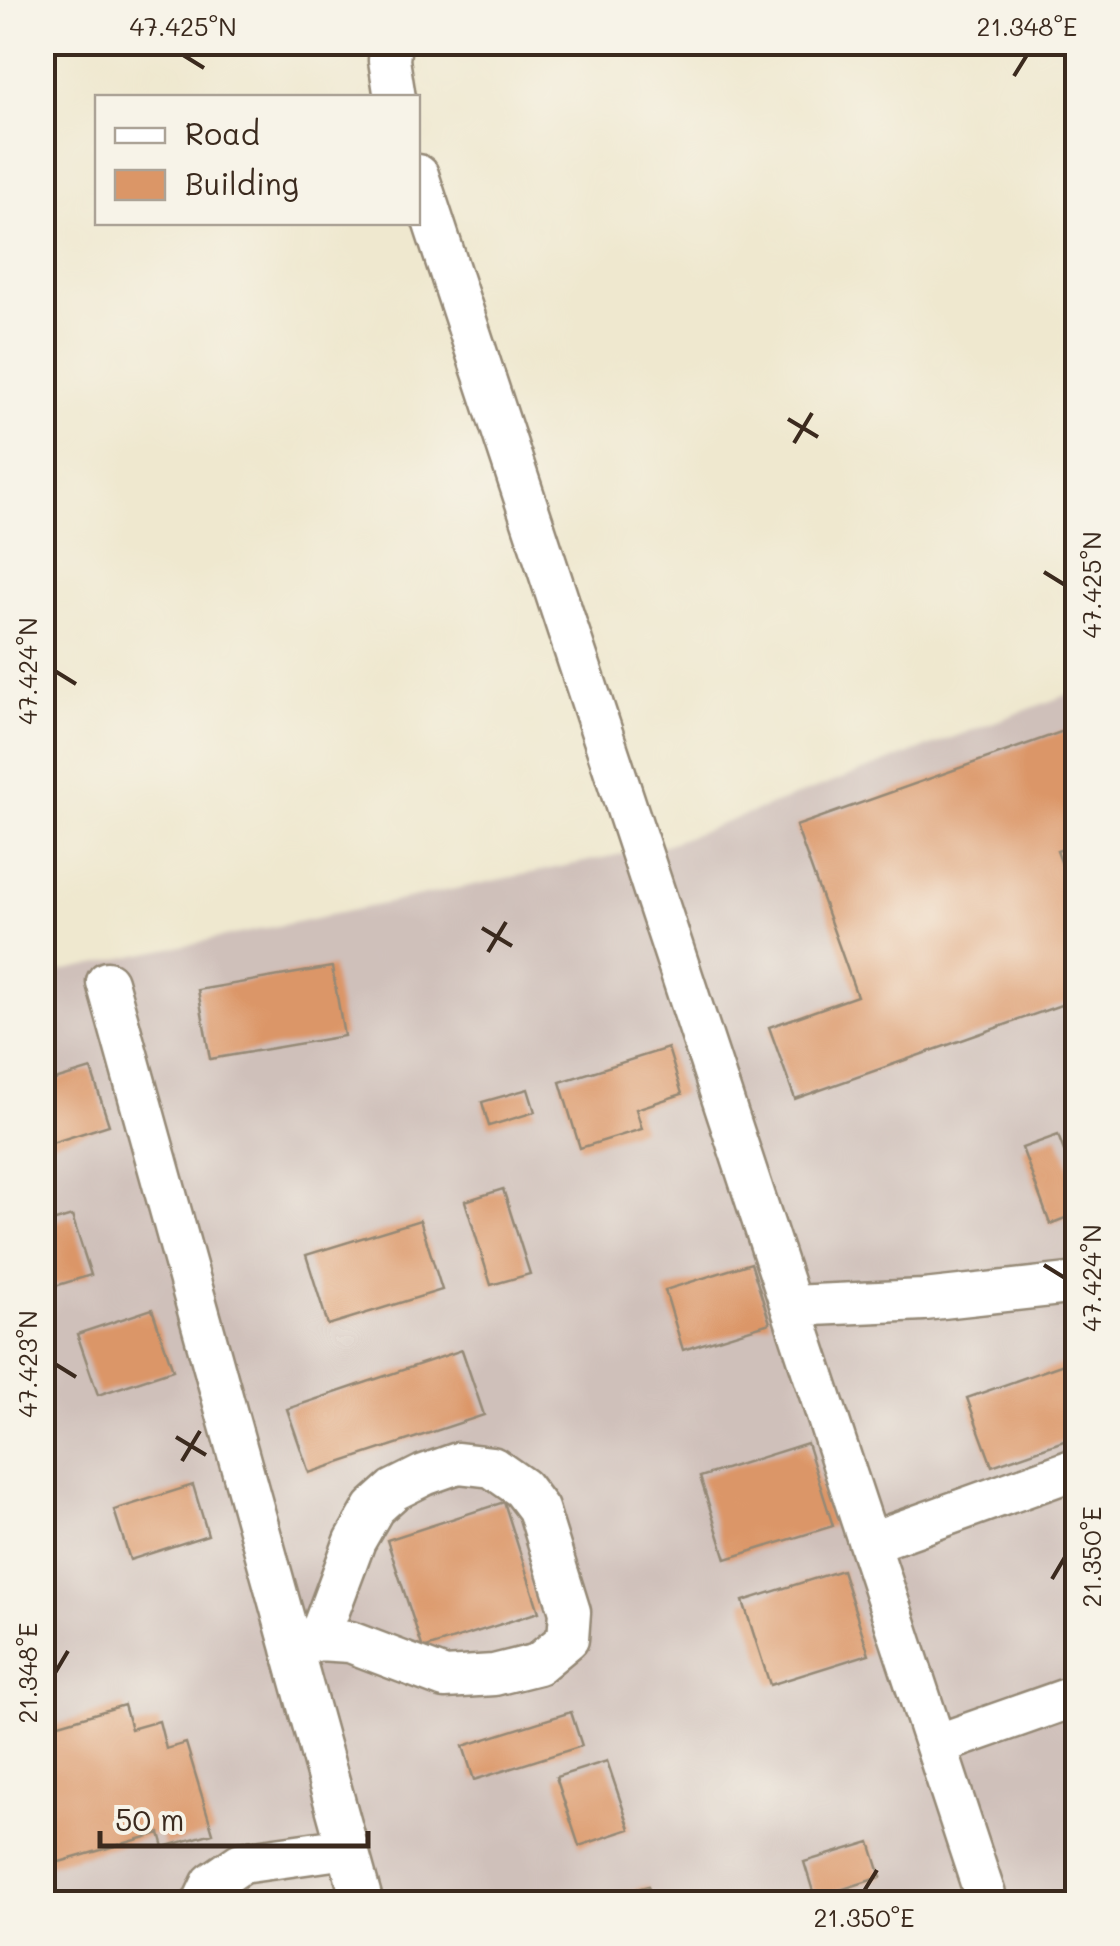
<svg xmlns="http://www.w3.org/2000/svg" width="1120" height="1946" font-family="Mali,sans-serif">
	<rect width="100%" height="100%" fill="#f7f3e8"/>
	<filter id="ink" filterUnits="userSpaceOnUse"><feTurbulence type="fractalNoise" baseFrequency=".01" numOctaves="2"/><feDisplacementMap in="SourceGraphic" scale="20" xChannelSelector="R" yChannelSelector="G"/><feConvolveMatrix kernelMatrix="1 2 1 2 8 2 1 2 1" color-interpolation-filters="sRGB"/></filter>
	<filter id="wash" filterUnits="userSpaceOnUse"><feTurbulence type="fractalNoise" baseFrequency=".0048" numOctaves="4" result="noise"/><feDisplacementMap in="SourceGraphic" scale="40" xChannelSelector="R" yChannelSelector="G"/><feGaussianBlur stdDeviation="2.25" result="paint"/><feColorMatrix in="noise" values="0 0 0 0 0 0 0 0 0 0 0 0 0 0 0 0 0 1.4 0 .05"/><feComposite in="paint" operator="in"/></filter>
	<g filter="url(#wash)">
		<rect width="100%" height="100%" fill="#efe8cf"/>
		<!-- industrial -->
		<path fill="#cfc0ba" d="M 1077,691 L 1077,1903 L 43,1903 L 42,975 L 665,845 Z"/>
		<g id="blocks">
			<!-- building -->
			<path fill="#db9667" d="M 1075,727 L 1078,732 L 1078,844 L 1057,851 L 1078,907 L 1078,999 L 795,1099 L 769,1027 L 857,996 L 796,826 Z
				M 332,967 L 344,1036 L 210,1059 L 198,990 Z
				M 668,1048 L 682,1094 L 636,1109 L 642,1129 L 580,1148 L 560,1082 Z
				M 91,1069 L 109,1125 L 42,1146 L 42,1084 Z
				M 528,1089 L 535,1112 L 489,1126 L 482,1102 Z
				M 1058,1135 L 1078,1188 L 1078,1213 L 1050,1224 L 1022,1148 Z
				M 503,1189 L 530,1274 L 491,1285 L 465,1201 Z
				M 72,1216 L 91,1275 L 42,1290 L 42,1225 Z
				M 420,1220 L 442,1290 L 328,1325 L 306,1255 Z
				M 751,1263 L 770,1323 L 683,1350 L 665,1290 Z
				M 152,1309 L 173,1370 L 98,1395 L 77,1334 Z
				M 462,1350 L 484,1415 L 309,1473 L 287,1409 Z
				M 1078,1359 L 1078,1436 L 992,1466 L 967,1398 Z
				M 807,1443 L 833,1526 L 726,1559 L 700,1477 Z
				M 193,1485 L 208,1535 L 130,1560 L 114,1510 Z
				M 504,1502 L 539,1612 L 423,1649 L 387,1540 Z
				M 842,1570 L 869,1654 L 770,1685 L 743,1601 Z
				M 124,1705 L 131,1729 L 159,1721 L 166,1749 L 186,1743 L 213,1833 L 164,1847 L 160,1833 L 42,1867 L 42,1729 Z
				M 571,1712 L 582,1746 L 474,1780 L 463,1746 Z
				M 607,1761 L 630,1829 L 579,1846 L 556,1777 Z
				M 870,1842 L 881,1877 L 815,1898 L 804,1862 Z
				M 648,1886 L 653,1904 L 588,1904 L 587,1902 Z"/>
		</g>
	</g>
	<g filter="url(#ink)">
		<use href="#blocks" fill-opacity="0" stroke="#958976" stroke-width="2.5"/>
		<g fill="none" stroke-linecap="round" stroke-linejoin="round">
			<!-- minor casing -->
			<g stroke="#958976" stroke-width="45">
				<path id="minor" d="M 391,42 L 389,60 L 395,98
					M 418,175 L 988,1904
					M 107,982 L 363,1904
					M 791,1306 L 924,1300 L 1078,1283
					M 869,1543 L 1078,1468
					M 292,1649 L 318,1640 L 355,1541 L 374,1508 L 394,1490 L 424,1475 L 458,1463 L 492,1467 L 522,1488 L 538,1509 L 570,1612 L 568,1639 L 538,1664 L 494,1675 L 445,1678 L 350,1642 L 318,1640
					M 936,1745 L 1078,1695
					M 202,1904 L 212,1883 L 241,1863 L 347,1848"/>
			</g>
			<!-- minor -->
			<use href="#minor" stroke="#fff" stroke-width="40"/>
		</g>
	</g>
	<!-- ticks -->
	<path fill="none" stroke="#3b2a1e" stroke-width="4" d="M 183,55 L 204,68M 1014,76 L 1027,55M 788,419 L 818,437M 794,443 L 812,413M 1044,572 L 1065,585M 55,671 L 76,684M 482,928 L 512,946M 488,952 L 506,922M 1044,1265 L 1065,1278M 55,1364 L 76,1377M 176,1437 L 206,1455M 182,1461 L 200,1431M 1052,1579 L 1065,1557M 55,1673 L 68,1651M 864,1891 L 877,1870"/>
	<!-- margin -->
	<rect width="1120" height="1946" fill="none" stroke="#f7f3e8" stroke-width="110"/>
	<!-- legend -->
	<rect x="95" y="95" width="325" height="130" fill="#f7f3e8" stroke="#aca397" stroke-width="2.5"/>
	<rect x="115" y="128" width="50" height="15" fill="#ffffff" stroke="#aca397" stroke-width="2.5"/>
	<text x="185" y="145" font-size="30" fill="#3b2a1e">Road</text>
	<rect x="115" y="170" width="50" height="30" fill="#db9667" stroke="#aca397" stroke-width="2.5"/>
	<text x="185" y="195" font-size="30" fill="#3b2a1e">Building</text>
	<!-- scale -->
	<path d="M100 1831v15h268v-15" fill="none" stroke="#3b2a1e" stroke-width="5"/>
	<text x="115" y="1831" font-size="30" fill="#3b2a1e" stroke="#f7f3e8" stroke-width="8" paint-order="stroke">50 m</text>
	<rect x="55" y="55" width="1010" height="1836" fill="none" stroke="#3b2a1e" stroke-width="4"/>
	<g font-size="25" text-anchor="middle" fill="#3b2a1e">
		<text x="183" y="36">47.425°N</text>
		<text x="1027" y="36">21.348°E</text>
		<text transform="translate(1092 585) rotate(-90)" y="9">47.425°N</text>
		<text transform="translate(28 671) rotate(-90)" y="9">47.424°N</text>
		<text transform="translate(1092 1278) rotate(-90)" y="9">47.424°N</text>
		<text transform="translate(28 1364) rotate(-90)" y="9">47.423°N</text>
		<text transform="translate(1092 1557) rotate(-90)" y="9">21.350°E</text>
		<text transform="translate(28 1673) rotate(-90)" y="9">21.348°E</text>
		<text x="864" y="1927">21.350°E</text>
	</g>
</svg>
